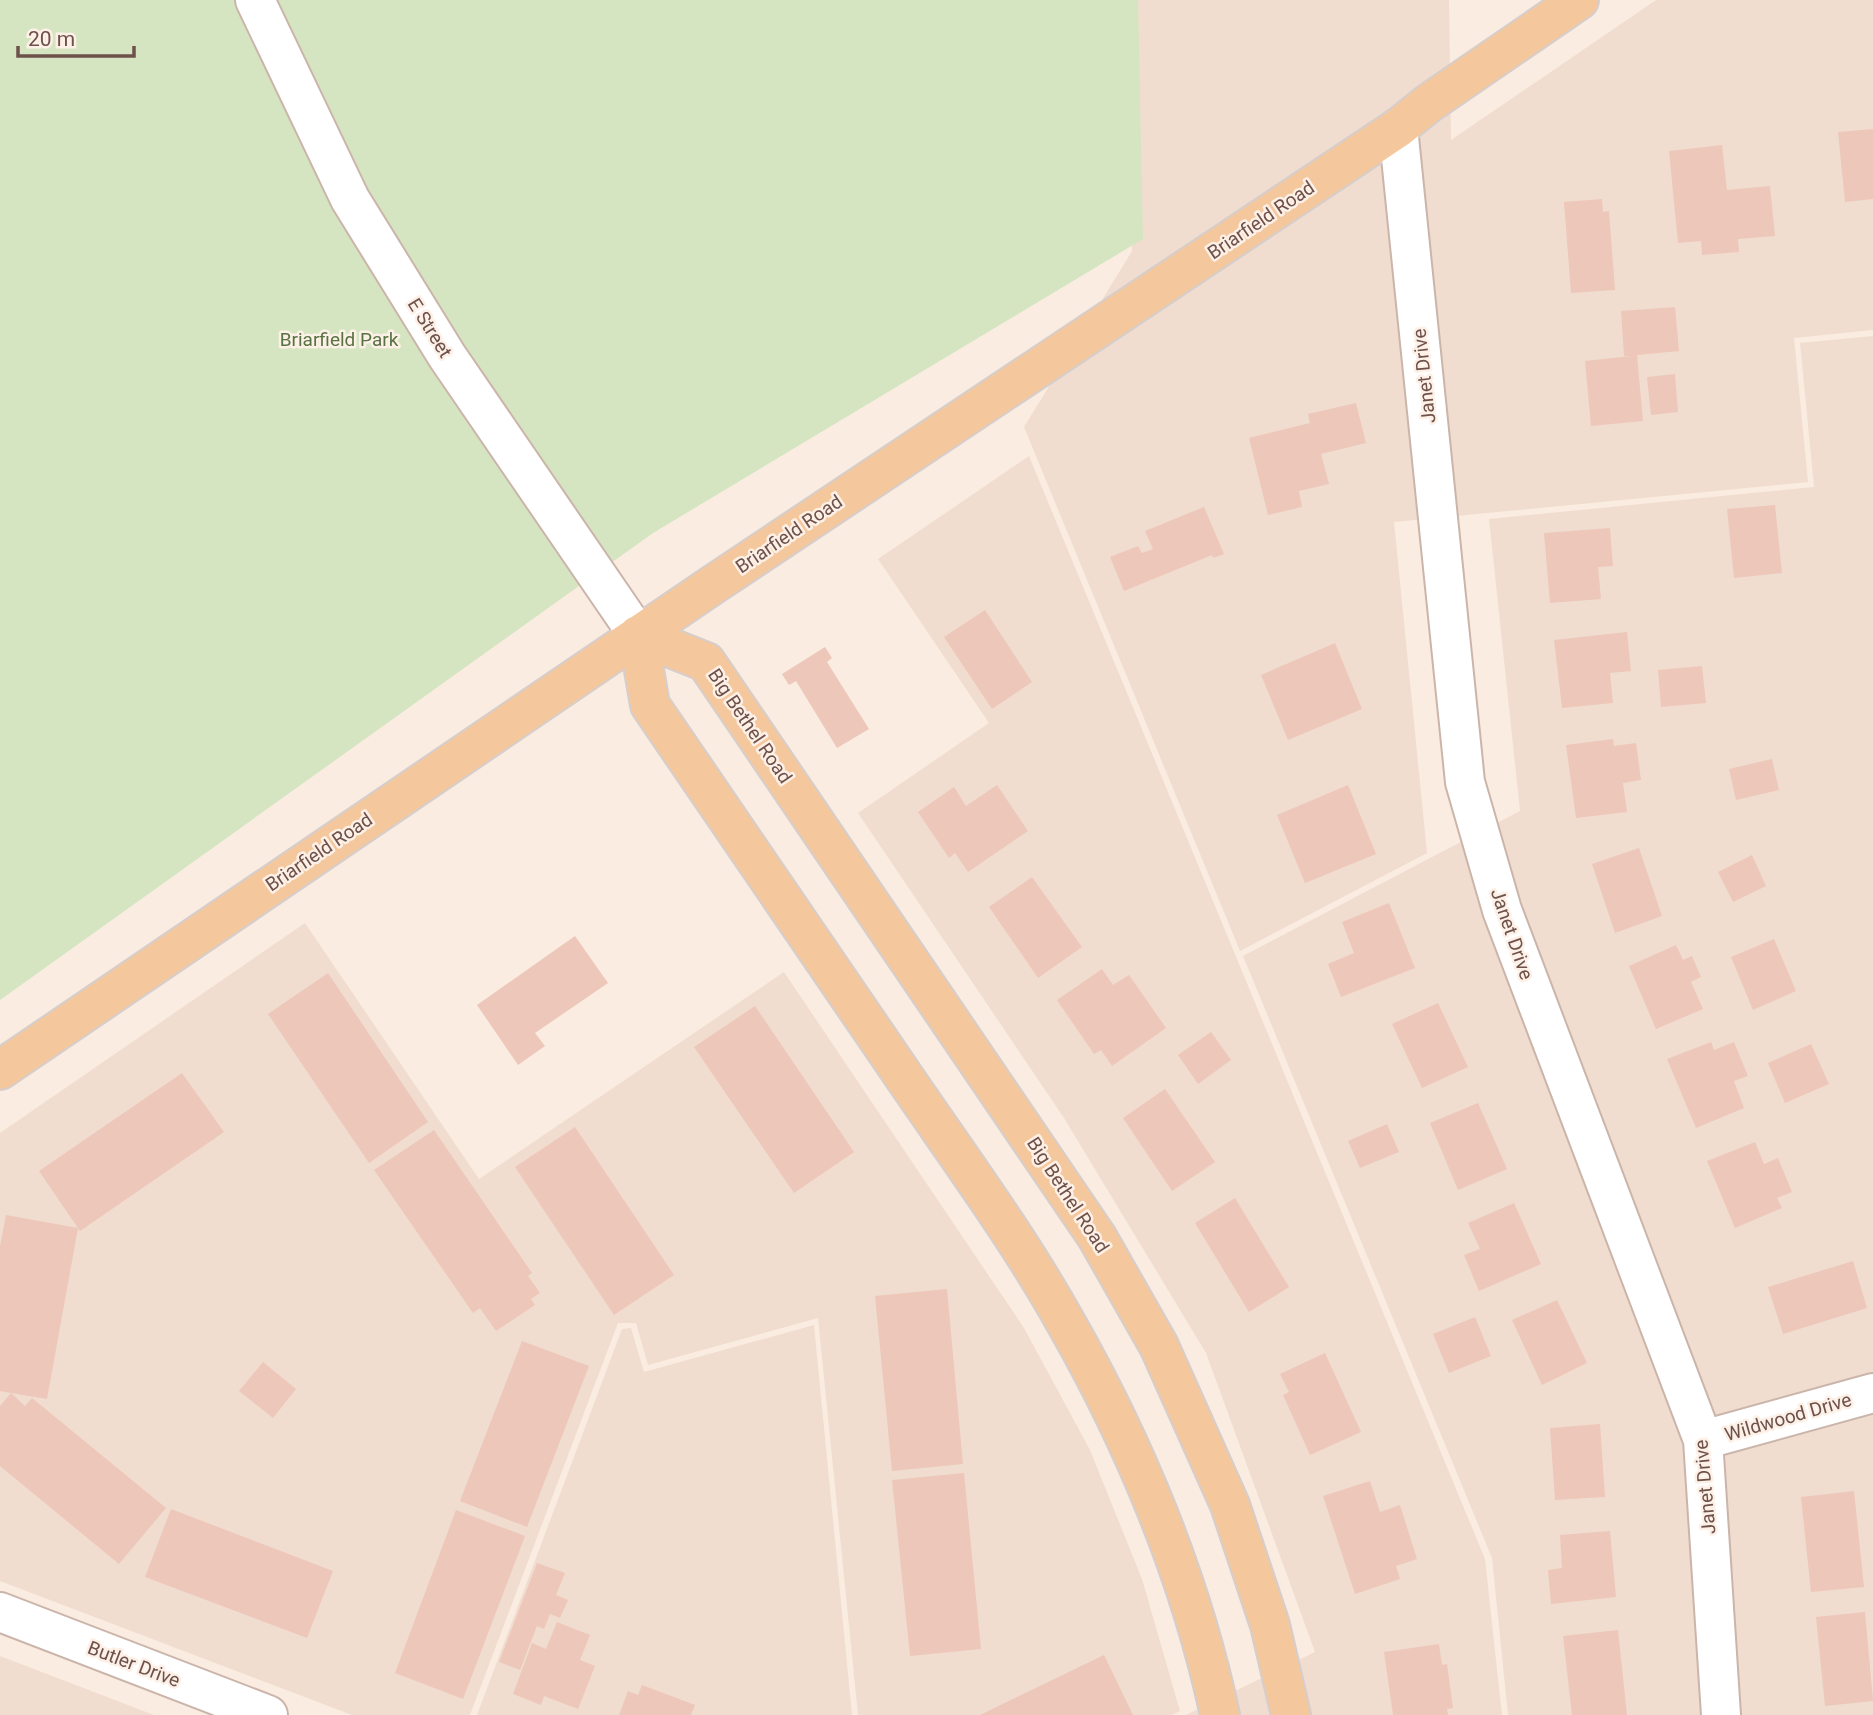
<svg xmlns="http://www.w3.org/2000/svg" width="1873" height="1715" font-family="Roboto,sans-serif">
	<rect width="100%" height="100%" fill="#faece0"/>
	<!-- residential -->
	<path fill="#f0ddcf" d="M 1129,0 L 1449,0 L 1451,140 L 1656,0 L 1873,0 L 1873,330 L 1794,338 L 1808,482 L 1394,522 L 1427,853 L 1240,951 L 1024,427 L 1132,251 Z
		M 1873,336 L 1873,1715 L 1508,1715 L 1492,1558 L 1243,956 L 1520,811 L 1489,519 L 1814,487 L 1800,343 Z
		M 1029,456 L 1485,1559 L 1502,1715 L 1186,1715 L 1315,1652 L 1206,1353 L 1064,1118 L 858,813 L 989,723 L 878,559 Z
		M 305,923 L 479,1179 L 784,972 L 1024,1328 L 1090,1450 L 1142,1579 L 1180,1711 L 1172,1715 L 858,1715 L 818,1318 L 648,1365 L 636,1323 L 618,1323 L 470,1715 L 352,1715 L 0,1581 L 0,1133 Z
		M 814,1325 L 852,1715 L 477,1715 L 622,1329 L 631,1328 L 644,1372 Z
		M 0,1656 L 154,1715 L 0,1715 Z"/>
	<!-- green -->
	<path fill="#d5e5c1" d="M 0,0 L 1138,0 L 1143,239 L 653,533 L 0,1000 Z"/>
	<!-- building -->
	<path fill="#edc7ba" d="M 1873,129 L 1873,199 L 1845,202 L 1838,132 Z
		M 1722,145 L 1727,190 L 1770,186 L 1775,236 L 1738,239 L 1739,252 L 1702,255 L 1701,241 L 1678,243 L 1669,151 Z
		M 1602,199 L 1603,212 L 1609,211 L 1615,290 L 1571,293 L 1564,202 Z
		M 1675,307 L 1679,351 L 1637,355 L 1643,421 L 1591,426 L 1585,361 L 1631,356 L 1624,356 L 1621,311 Z
		M 1675,374 L 1678,412 L 1651,415 L 1647,377 Z
		M 1356,403 L 1366,443 L 1321,454 L 1329,484 L 1299,491 L 1302,507 L 1268,515 L 1249,438 L 1310,423 L 1308,414 Z
		M 1775,505 L 1782,573 L 1734,578 L 1727,509 Z
		M 1204,507 L 1224,554 L 1213,558 L 1212,555 L 1124,591 L 1110,557 L 1138,546 L 1142,553 L 1153,549 L 1145,531 Z
		M 1610,528 L 1613,566 L 1598,567 L 1601,599 L 1550,603 L 1544,533 Z
		M 985,610 L 1032,682 L 992,709 L 944,637 Z
		M 1627,632 L 1631,671 L 1610,673 L 1613,703 L 1562,708 L 1554,640 Z
		M 1335,643 L 1362,709 L 1288,740 L 1261,675 Z
		M 825,647 L 832,658 L 827,662 L 869,729 L 837,748 L 796,681 L 789,685 L 782,674 Z
		M 1702,666 L 1706,703 L 1661,707 L 1658,670 Z
		M 1613,739 L 1614,746 L 1636,743 L 1641,780 L 1623,783 L 1627,812 L 1576,818 L 1566,745 Z
		M 1772,759 L 1779,790 L 1736,800 L 1729,769 Z
		M 997,785 L 1028,831 L 968,872 L 955,853 L 949,858 L 918,812 L 954,787 L 966,806 Z
		M 1348,785 L 1376,854 L 1305,883 L 1277,815 Z
		M 1639,848 L 1662,916 L 1615,933 L 1592,864 Z
		M 1752,855 L 1766,886 L 1733,902 L 1718,872 Z
		M 1032,877 L 1082,947 L 1038,978 L 989,907 Z
		M 1389,903 L 1415,968 L 1341,997 L 1328,964 L 1354,953 L 1342,922 Z
		M 575,936 L 608,983 L 535,1033 L 545,1046 L 518,1065 L 477,1005 Z
		M 1774,939 L 1796,991 L 1753,1010 L 1731,957 Z
		M 1676,945 L 1683,960 L 1692,956 L 1701,977 L 1691,982 L 1703,1009 L 1656,1029 L 1629,966 Z
		M 1102,969 L 1113,985 L 1129,975 L 1166,1028 L 1112,1066 L 1101,1050 L 1094,1054 L 1057,1000 Z
		M 328,973 L 428,1122 L 369,1163 L 268,1014 Z
		M 1438,1003 L 1468,1067 L 1422,1088 L 1392,1024 Z
		M 755,1006 L 854,1152 L 794,1193 L 694,1047 Z
		M 1211,1032 L 1231,1060 L 1198,1084 L 1178,1055 Z
		M 1711,1042 L 1714,1050 L 1734,1042 L 1748,1076 L 1734,1081 L 1744,1108 L 1696,1128 L 1667,1059 Z
		M 1811,1044 L 1829,1084 L 1785,1103 L 1768,1063 Z
		M 182,1073 L 224,1132 L 80,1231 L 39,1171 Z
		M 1165,1089 L 1215,1162 L 1172,1191 L 1123,1118 Z
		M 1478,1103 L 1507,1169 L 1458,1190 L 1430,1123 Z
		M 1387,1124 L 1399,1152 L 1360,1168 L 1348,1141 Z
		M 575,1127 L 674,1275 L 614,1315 L 515,1167 Z
		M 434,1130 L 532,1273 L 528,1276 L 540,1293 L 531,1299 L 535,1305 L 496,1331 L 480,1308 L 473,1313 L 374,1170 Z
		M 1755,1142 L 1764,1164 L 1778,1158 L 1792,1192 L 1777,1198 L 1782,1208 L 1735,1228 L 1707,1161 Z
		M 1235,1198 L 1289,1287 L 1249,1312 L 1195,1223 Z
		M 1514,1203 L 1541,1264 L 1479,1291 L 1464,1255 L 1480,1249 L 1468,1223 Z
		M 6,1215 L 78,1228 L 47,1399 L 11,1393 L 25,1406 L 32,1398 L 166,1508 L 119,1564 L 0,1466 L 0,1406 L 11,1393 L 0,1391 L 0,1246 Z
		M 1853,1261 L 1867,1308 L 1783,1334 L 1768,1287 Z
		M 947,1289 L 963,1464 L 892,1471 L 875,1296 Z
		M 1557,1300 L 1587,1363 L 1542,1385 L 1512,1320 Z
		M 1475,1317 L 1491,1356 L 1449,1373 L 1433,1334 Z
		M 522,1341 L 589,1366 L 527,1527 L 460,1501 Z
		M 1325,1353 L 1361,1432 L 1310,1455 L 1283,1395 L 1289,1392 L 1280,1374 Z
		M 263,1362 L 296,1389 L 273,1418 L 239,1391 Z
		M 1600,1424 L 1605,1497 L 1555,1500 L 1550,1428 Z
		M 964,1473 L 981,1649 L 910,1656 L 892,1480 Z
		M 1370,1481 L 1380,1512 L 1400,1505 L 1417,1559 L 1396,1566 L 1400,1579 L 1355,1594 L 1323,1496 Z
		M 1854,1491 L 1864,1587 L 1811,1592 L 1801,1497 Z
		M 171,1509 L 333,1571 L 307,1638 L 145,1577 Z
		M 456,1510 L 525,1536 L 463,1699 L 395,1673 Z
		M 1610,1531 L 1616,1597 L 1551,1604 L 1548,1570 L 1562,1568 L 1560,1535 Z
		M 537,1563 L 565,1573 L 556,1595 L 568,1600 L 560,1618 L 550,1614 L 544,1629 L 537,1626 L 520,1670 L 499,1662 Z
		M 1865,1612 L 1873,1701 L 1825,1706 L 1816,1617 Z
		M 557,1622 L 590,1635 L 580,1660 L 595,1666 L 578,1709 L 544,1696 L 541,1705 L 513,1694 L 532,1643 L 546,1649 Z
		M 1618,1630 L 1627,1715 L 1572,1715 L 1563,1636 Z
		M 1439,1644 L 1442,1665 L 1447,1664 L 1453,1708 L 1447,1709 L 1448,1715 L 1393,1715 L 1384,1652 Z
		M 1104,1655 L 1133,1715 L 980,1715 Z
		M 642,1685 L 695,1705 L 691,1715 L 619,1715 L 628,1691 L 638,1695 Z"/>
	<g fill="none" stroke-linecap="round" stroke-linejoin="round">
		<!-- minor casing -->
		<g stroke="#cbb5ab" stroke-width="42">
			<path id="minor" d="M 255,0 L 350,199 L 447,356 L 638,635
				M 1398,128 L 1465,782 L 1502,910 L 1703,1440 L 1721,1715
				M 1703,1440 L 1873,1393
				M 0,1612 L 268,1715"/>
		</g>
		<!-- major casing -->
		<g stroke="#d6cecc" stroke-width="42">
			<path id="major" d="M 638,635 L 706,662 L 1097,1237 L 1159,1346 L 1230,1505 L 1270,1625 L 1291,1715
				M 638,635 L 650,705 C 733,826 815,947 898,1068 C 955,1152 1017,1235 1066,1323 C 1135,1444 1191,1579 1220,1715
				M 0,1070 L 714,584 L 1398,128 L 1429,103 L 1579,0"/>
		</g>
		<!-- minor -->
		<use href="#minor" stroke="#fff" stroke-width="38"/>
		<!-- major -->
		<use href="#major" stroke="#f4c79d" stroke-width="38"/>
	</g>
	<g text-anchor="middle" dominant-baseline="central" stroke-width="5" stroke-linejoin="round" paint-order="stroke">
		<!-- street labels -->
		<g font-size="19" fill="#6e514a" stroke="#fdf0e6">
			<text transform="translate(1261 220) rotate(-34)">Briarfield Road</text>
			<text transform="translate(430 328) rotate(58)">E Street</text>
			<text transform="translate(1424 376) rotate(-96)">Janet Drive</text>
			<text transform="translate(789 534) rotate(-34)">Briarfield Road</text>
			<text transform="translate(750 726) rotate(56)">Big Bethel Road</text>
			<text transform="translate(319 852) rotate(-34)">Briarfield Road</text>
			<text transform="translate(1512 934) rotate(71)">Janet Drive</text>
			<text transform="translate(1068 1195) rotate(57)">Big Bethel Road</text>
			<text transform="translate(1788 1417) rotate(-16)">Wildwood Drive</text>
			<text transform="translate(1705 1487) rotate(-95)">Janet Drive</text>
			<text transform="translate(134 1664) rotate(21)">Butler Drive</text>
		</g>
		<!-- park labels -->
		<g font-size="19" fill="#587343" stroke="#fdf0e6">
			<text x="339" y="339">Briarfield Park</text>
		</g>
	</g>
	<!-- scale -->
	<path d="M18 46v10h116v-10" fill="none" stroke="#6e514a" stroke-width="3.5"/>
	<text x="28" y="46" font-size="21" fill="#6e514a" stroke="#fdf0e6" stroke-width="5" paint-order="stroke">20 m</text>
</svg>
